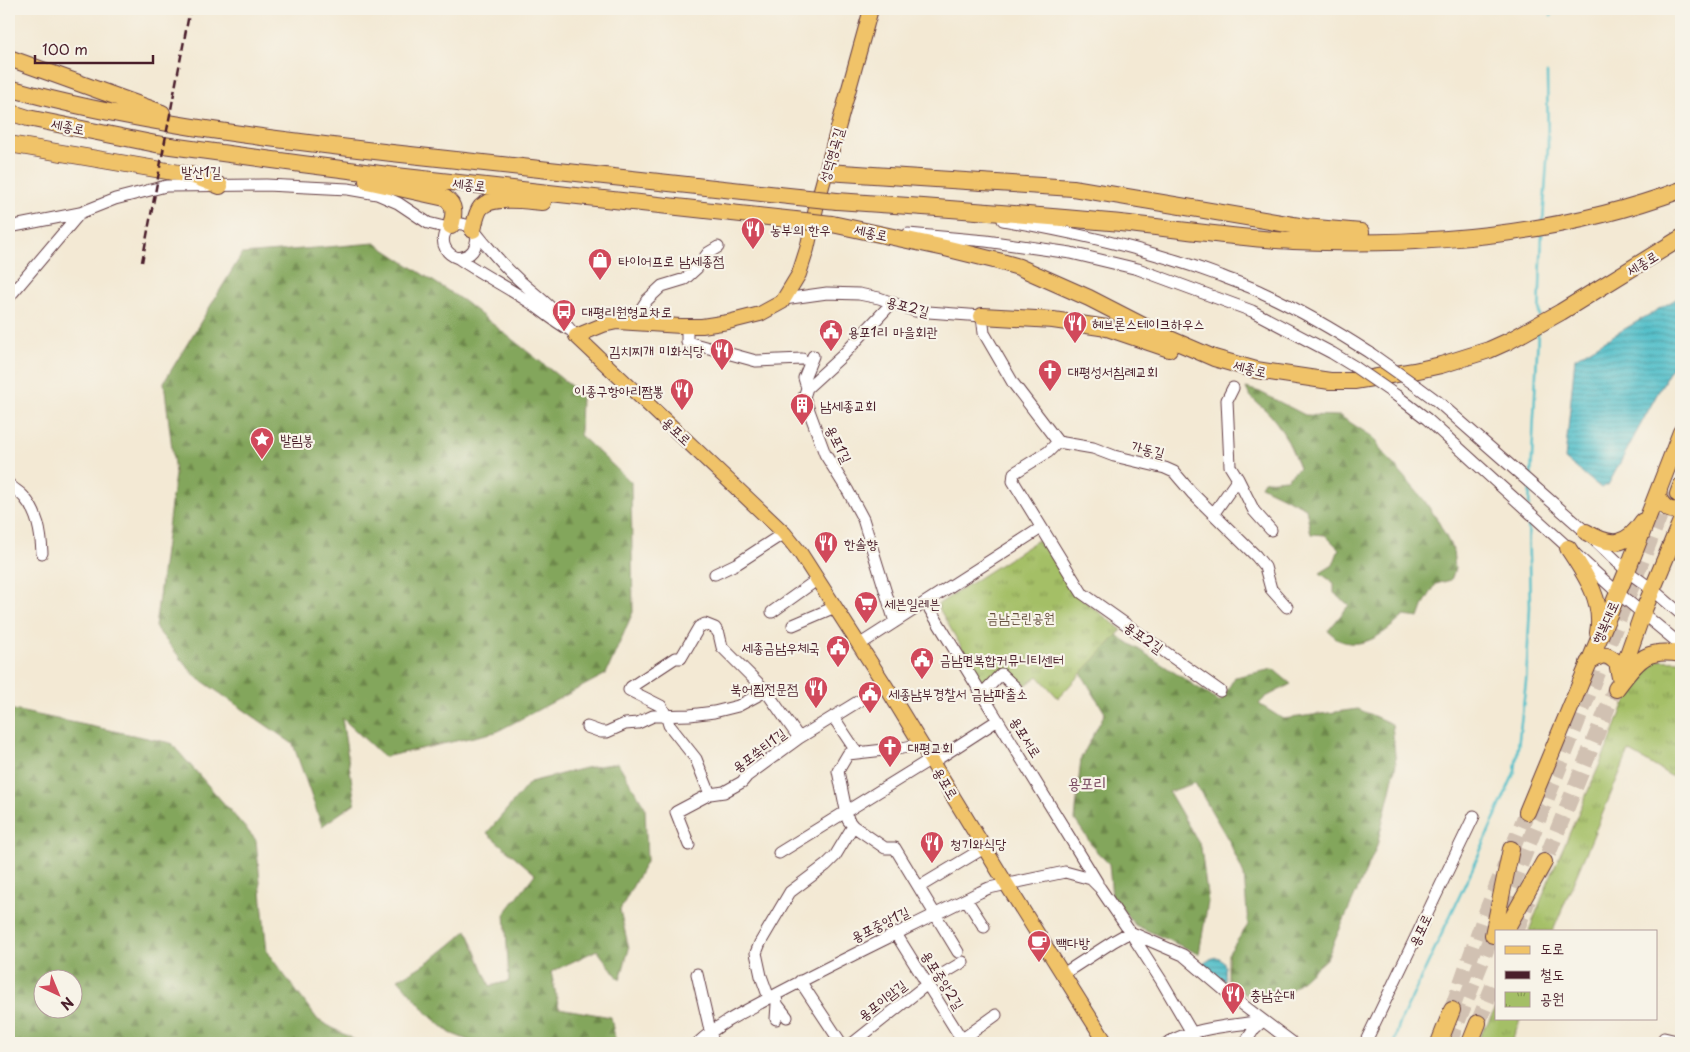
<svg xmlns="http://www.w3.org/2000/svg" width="1690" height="1052" font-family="'Playpen Sans','Poor Story',sans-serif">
	<defs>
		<pattern id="forest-firs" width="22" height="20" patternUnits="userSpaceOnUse" patternTransform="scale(1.25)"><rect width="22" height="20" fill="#83a65b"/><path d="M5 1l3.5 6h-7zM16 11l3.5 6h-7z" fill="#6d874b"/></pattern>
		<pattern id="park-tufts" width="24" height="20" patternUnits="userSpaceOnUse" patternTransform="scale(1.25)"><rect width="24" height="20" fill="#a4bf66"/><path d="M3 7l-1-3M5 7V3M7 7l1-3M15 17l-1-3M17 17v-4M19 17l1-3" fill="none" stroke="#889b54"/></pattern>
		<pattern id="water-rules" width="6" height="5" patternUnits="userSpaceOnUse" patternTransform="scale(1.25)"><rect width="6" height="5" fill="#53c0ca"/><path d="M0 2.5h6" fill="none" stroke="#479ba4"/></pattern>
	</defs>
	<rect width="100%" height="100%" fill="#f7f3e8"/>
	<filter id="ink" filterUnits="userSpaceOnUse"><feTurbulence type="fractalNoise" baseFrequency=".02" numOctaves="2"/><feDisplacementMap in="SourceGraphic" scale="10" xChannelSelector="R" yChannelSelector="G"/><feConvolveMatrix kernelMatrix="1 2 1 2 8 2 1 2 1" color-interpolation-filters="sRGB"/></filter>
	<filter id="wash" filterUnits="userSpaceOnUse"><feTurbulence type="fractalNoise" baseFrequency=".0096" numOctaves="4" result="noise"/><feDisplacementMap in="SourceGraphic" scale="20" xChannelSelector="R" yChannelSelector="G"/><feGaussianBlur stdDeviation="1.12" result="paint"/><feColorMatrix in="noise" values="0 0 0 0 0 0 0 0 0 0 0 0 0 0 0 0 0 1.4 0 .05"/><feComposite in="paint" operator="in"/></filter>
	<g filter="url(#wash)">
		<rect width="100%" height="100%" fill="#f3e9d4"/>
		<!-- forest -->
		<path fill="url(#forest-firs)" stroke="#666243" fill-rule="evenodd" d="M 375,243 L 465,302 L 581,394 L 580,435 L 631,482 L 633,612 L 606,674 L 496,732 L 384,757 L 342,718 L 355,803 L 322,826 L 293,744 L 195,676 L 155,627 L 175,474 L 164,382 L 242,254 Z
			M 1246,388 L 1260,392 L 1305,415 L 1340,416 L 1373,437 L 1381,450 L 1424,500 L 1437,519 L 1453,550 L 1455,569 L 1451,580 L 1436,584 L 1424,604 L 1419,618 L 1404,616 C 1387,631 1365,650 1341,641 C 1337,639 1332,634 1328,631 L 1349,605 L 1334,593 L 1334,583 L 1320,573 L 1333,565 L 1339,549 L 1325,535 L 1311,534 L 1306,508 L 1261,486 L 1264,481 L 1286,479 L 1299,468 C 1292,449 1285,433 1272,417 C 1264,406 1250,401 1246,388 Z
			M 1098,623 L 1220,702 L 1235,677 L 1273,669 L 1291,684 L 1266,697 L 1259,704 L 1283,719 L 1358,709 L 1392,724 L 1396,765 L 1377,846 L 1327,958 L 1290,991 L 1252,999 L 1228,982 L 1228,954 L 1248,925 L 1244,875 L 1229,841 L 1195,783 L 1169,792 L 1201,847 L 1208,902 L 1199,954 L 1135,925 L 1112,897 L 1109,864 L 1096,851 L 1075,820 L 1081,758 L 1105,713 L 1075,663 Z
			M 9,709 L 171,743 L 256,840 L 267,952 L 318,1020 L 360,1043 L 9,1043 ZM 42,980 L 72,980 L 72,1010 L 42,1010 Z
			M 618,763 L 645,807 L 647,860 L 620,910 L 629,949 L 620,980 L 597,950 L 551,972 L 559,1008 L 611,1017 L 616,1043 L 475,1043 L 450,1033 L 430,1016 L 398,979 C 424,966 446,950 467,930 L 490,986 L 509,981 L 505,913 L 535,874 L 487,833 L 530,782 L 585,768 Z"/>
		<!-- park -->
		<path fill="url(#park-tufts)" stroke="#776f48" d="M 1038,540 L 1044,541 L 1070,590 L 1122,630 L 1058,698 L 1038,676 L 1022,688 L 1001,669 L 984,686 L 937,605 Z
			M 1648,660 L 1681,661 L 1681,782 L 1629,751 L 1553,931 L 1529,931 L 1548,882 L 1610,741 L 1634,679 Z
			M 1496,1008 L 1496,1018 L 1521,1018 L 1511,1043 L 1476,1043 Z"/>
		<!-- water -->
		<path fill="url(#water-rules)" stroke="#4e707a" d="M 1681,296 L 1681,350 L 1608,485 L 1601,488 L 1565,459 L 1575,358 Z
			M 1217,957 C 1228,961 1225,972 1225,981 L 1203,964 L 1212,958 Z"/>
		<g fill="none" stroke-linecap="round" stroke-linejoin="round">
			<!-- stream -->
			<path stroke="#53c0ca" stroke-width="2.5" d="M 1551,16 L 1552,9
				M 1543,221 L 1548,147 L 1547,73
				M 1539,316 L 1542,234
				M 1531,479 L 1538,332
				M 1529,506 L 1530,489
				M 1394,1043 L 1399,1025 L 1475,863 L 1515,771 L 1526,682 L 1530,607 L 1528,517"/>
		</g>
	</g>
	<g filter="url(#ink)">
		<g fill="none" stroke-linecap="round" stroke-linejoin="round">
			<!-- highway-tunnel -->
			<path stroke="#d1c1b2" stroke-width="16" stroke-dasharray="16 8" stroke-linecap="butt" d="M 1539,876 L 1620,677
				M 1516,931 L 1528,900
				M 1453,1006 L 1487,910 L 1527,812
				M 1478,1023 L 1496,979
				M 1449,1043 L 1670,490"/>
			<!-- minor casing -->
			<g stroke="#633d44" stroke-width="13">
				<path id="minor" d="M 1003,220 C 1078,233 1149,249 1221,276 C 1235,282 1250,286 1263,293 C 1300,310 1336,331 1370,353
					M 9,227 L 80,213 L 115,199 L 166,186 L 266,185 L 348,189 L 377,194 L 398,203 L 428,223 L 448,228
					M 908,234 L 986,241 L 1071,253 L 1138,269 L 1252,311 L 1332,353 L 1355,367
					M 458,258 C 472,256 476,249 477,236
					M 9,297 L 80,213
					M 784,299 L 827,293 L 859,294 L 879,298 L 915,311 L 982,316 L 984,333 L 1013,383 L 1058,442
					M 891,304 L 842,356 L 807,388 L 804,397 L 825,454 L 848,491 L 863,519 L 895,622
					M 632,323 L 647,300 L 662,286 L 685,279 L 697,268 L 708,253 L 718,247
					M 687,326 L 687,342 L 756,361 L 802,359
					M 570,330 C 555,322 544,312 531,303 C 507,287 481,274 458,258 C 433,250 443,217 466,225 C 473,227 481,240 487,246 C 497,258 507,269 519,280 C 531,291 545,301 556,313 C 563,320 569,329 576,336
					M 1418,387 L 1437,401 L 1586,532 L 1627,571 L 1653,590 L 1681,614
					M 807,388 L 804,378 L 813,356
					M 1233,388 L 1227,400 L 1230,466 L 1238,479 L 1254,511 L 1271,530
					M 1397,396 L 1427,419 L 1618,593 L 1681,645
					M 1058,442 L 1048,452 L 1014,473 L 1013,481 L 1075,582 L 1082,593 L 1220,691
					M 1058,442 L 1093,448 L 1114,456 L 1165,468 L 1174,472 L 1192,493 L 1256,556 L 1265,567 L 1271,589 L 1287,607
					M 9,484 C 13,489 20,492 24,497 C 38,513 41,533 42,553
					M 1214,513 L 1238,479
					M 715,574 L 738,563 L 784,533
					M 926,603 L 1097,882
					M 772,612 L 818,579
					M 793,625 L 835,607
					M 859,645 L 1041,528
					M 982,694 L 1001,674 L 1016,688
					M 834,718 L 854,748 L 855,753
					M 587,727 L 601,732 L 607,732 L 625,724 L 638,723 L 653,716 L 690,715 L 714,712 L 738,706 L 766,691
					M 922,744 L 902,748 L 848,754 L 838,771 L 848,820 L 853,826 L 885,848 L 895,848 L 958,952
					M 933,762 L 998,720
					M 710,794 L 696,759 L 669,725 L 666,715 L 661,706 L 629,690 L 631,687 L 675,658 L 681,658 L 699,627 L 705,624 L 715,628 L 719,634 L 722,647 L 766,691 L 799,738
					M 689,845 L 676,812 L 710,794 L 724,792 L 742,782 L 747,776 L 799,738 L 885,685
					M 779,853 L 931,759
					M 919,887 L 984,848
					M 966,899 L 984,927
					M 896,934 L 964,1043
					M 697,974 L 713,1043
					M 1063,974 L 1114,941 L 1130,932 L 1161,980 L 1198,1043
					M 800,981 L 841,1043
					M 776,995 L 777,1004 L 776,1019
					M 769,998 L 761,976 L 756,953 L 760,943 L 790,892 L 826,865 L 835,856 L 853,826
					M 777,1004 L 787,1017
					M 698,1043 C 720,1022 748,1010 775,995 C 842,959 911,927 980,892 L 989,888 L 1065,872 L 1091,879 L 1100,888 L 1130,932 L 1183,955 L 1236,1000 L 1293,1043
					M 853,1043 L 931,981 L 963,962
					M 957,1043 L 996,1015
					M 1167,1043 C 1195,1027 1232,1026 1263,1021
					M 1245,1043 L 1254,1029 L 1263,1021
					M 1365,1043 L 1474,816
					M 1662,1043 L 1664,1038 L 1681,1042"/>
			</g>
			<!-- major casing -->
			<g stroke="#633d44" stroke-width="16">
				<path id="major" d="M 871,9 L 817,204 L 807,249 L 799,274 L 782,302 L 760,314 L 728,322 L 702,326 L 681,326 L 617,322 L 603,325 L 576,336 L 784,533 L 801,554 L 885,685 L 1007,885 L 1106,1043"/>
			</g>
			<!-- highway casing -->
			<g stroke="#633d44" stroke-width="18">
				<path id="highway" d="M 9,58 L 162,113
					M 9,88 C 133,123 264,138 392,153 C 527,168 663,182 798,197
					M 9,112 L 28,118 L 156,144 L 302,164 L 396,176 L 795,220
					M 9,144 L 191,175 L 220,186
					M 827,172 L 1073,188 L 1305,227 L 1361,232
					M 367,181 L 445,198 C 456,205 454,215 451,226
					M 837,201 C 928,207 1019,214 1110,222 C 1171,228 1232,238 1293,241 C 1425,247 1557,236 1681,190
					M 832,224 L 945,248 L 998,261 L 1019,267 L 1089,298 L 1163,336 L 1214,358 L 1256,370 L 1330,381 L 1354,381 L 1414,371 L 1441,365 L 1489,350 L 1509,341 L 1561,312 L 1681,238
					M 473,230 C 475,222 476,213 481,207 C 493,195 527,201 543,202
					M 982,316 L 1053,320 L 1107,328 L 1169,349
					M 1659,490 L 1658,497 C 1663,507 1670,513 1681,509
					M 1678,494 L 1681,486
					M 1586,532 C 1611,547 1626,547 1643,521
					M 1568,548 C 1585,574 1604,601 1598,633
					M 1588,663 C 1600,655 1605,651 1617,663 L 1620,677
					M 1620,677 L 1643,612 L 1681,521
					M 1616,689 C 1637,662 1644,647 1681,654
					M 1527,812 L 1627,571 L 1681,432
					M 1505,931 L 1544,862
					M 1493,935 L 1511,849
					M 1439,1043 L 1452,1010
					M 1470,1043 L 1478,1023"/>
			</g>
			<!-- minor -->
			<use href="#minor" stroke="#fff" stroke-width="11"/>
			<!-- major -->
			<use href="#major" stroke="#f0c369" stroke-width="14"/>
			<!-- highway -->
			<use href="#highway" stroke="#f0c369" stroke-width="16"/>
			<!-- rail -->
			<path stroke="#4a1f2b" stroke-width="2.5" stroke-dasharray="8 4" stroke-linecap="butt" d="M 142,262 L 190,9"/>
			<!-- minor-bridge casing -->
			<g stroke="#633d44" stroke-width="13" stroke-linecap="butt">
				<path id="minor-bridge" d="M 1370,353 L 1418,387
					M 1355,367 L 1397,396"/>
			</g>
			<!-- highway-bridge casing -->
			<g stroke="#633d44" stroke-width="18" stroke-linecap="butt">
				<path id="highway-bridge" d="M 798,197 L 837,201
					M 795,220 L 832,224"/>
			</g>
			<!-- minor-bridge -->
			<use href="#minor-bridge" stroke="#fff" stroke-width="11"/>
			<!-- highway-bridge -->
			<use href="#highway-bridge" stroke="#f0c369" stroke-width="16"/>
		</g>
	</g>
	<!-- icons -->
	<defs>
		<g id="restaurant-pin" transform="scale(1.25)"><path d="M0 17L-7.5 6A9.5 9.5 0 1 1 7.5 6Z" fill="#d1495b" stroke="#f7f3e8"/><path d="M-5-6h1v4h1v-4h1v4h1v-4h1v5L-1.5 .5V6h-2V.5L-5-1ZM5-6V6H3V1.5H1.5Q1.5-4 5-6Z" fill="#fff"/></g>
		<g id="shop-pin" transform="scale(1.25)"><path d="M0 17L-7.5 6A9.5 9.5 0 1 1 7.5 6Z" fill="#d1495b" stroke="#f7f3e8"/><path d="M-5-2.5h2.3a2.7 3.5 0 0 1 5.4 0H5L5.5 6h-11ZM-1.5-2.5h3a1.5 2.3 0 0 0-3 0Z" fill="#fff"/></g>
		<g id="bus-pin" transform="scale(1.25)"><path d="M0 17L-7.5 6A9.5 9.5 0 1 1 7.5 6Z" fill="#d1495b" stroke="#f7f3e8"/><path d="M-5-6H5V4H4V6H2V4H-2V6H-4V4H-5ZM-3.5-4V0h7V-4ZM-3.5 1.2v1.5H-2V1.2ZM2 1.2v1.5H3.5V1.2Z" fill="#fff"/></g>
		<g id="civic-pin" transform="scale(1.25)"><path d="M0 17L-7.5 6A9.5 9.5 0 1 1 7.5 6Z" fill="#d1495b" stroke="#f7f3e8"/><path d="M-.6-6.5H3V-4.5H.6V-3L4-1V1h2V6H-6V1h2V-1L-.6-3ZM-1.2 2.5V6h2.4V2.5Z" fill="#fff"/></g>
		<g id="church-pin" transform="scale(1.25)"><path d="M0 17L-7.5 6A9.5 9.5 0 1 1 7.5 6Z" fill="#d1495b" stroke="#f7f3e8"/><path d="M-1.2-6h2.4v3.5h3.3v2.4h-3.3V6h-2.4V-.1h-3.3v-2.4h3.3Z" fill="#fff"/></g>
		<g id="building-pin" transform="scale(1.25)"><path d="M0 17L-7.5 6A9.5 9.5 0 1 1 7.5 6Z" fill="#d1495b" stroke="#f7f3e8"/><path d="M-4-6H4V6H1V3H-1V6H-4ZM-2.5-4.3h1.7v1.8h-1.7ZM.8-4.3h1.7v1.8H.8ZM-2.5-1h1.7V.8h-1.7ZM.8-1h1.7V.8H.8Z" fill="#fff"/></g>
		<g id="sight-pin" transform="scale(1.25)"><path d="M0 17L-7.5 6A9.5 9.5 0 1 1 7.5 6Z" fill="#d1495b" stroke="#f7f3e8"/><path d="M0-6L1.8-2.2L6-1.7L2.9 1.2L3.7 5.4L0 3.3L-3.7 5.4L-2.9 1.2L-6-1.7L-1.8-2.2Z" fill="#fff"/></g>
		<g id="supermarket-pin" transform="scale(1.25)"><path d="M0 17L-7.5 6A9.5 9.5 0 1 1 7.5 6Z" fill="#d1495b" stroke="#f7f3e8"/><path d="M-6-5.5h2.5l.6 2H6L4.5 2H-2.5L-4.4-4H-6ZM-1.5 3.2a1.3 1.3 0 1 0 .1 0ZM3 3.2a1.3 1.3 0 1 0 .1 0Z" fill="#fff"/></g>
		<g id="cafe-pin" transform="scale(1.25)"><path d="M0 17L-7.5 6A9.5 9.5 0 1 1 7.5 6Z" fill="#d1495b" stroke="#f7f3e8"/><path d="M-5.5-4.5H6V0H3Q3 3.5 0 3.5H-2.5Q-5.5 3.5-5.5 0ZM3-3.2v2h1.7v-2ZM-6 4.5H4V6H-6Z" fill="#fff"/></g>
	</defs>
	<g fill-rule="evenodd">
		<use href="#restaurant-pin" x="753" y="229"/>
		<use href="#shop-pin" x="600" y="260"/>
		<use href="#bus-pin" x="564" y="311"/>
		<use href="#restaurant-pin" x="1075" y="323"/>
		<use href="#civic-pin" x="831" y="331"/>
		<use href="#restaurant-pin" x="722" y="350"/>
		<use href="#church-pin" x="1050" y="371"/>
		<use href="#restaurant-pin" x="682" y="390"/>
		<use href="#building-pin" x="802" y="405"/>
		<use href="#sight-pin" x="262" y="439"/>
		<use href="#restaurant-pin" x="826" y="543"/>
		<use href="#supermarket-pin" x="866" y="603"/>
		<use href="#civic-pin" x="838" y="647"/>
		<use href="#civic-pin" x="922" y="659"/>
		<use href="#restaurant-pin" x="816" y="688"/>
		<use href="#civic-pin" x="870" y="693"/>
		<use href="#church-pin" x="890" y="747"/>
		<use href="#restaurant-pin" x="932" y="843"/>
		<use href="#cafe-pin" x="1039" y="942"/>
		<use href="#restaurant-pin" x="1233" y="994"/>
	</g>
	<g text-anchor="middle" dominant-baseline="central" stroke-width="4.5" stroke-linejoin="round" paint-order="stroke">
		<!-- street labels -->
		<g font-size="14" fill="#4a1f2b" stroke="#f7f3e8">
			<text transform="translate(68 126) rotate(11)">세종로</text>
			<text transform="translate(831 155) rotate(-74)">성덕영곡길</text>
			<text x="201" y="171">발산1길</text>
			<text transform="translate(469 184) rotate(6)">세종로</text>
			<text transform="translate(871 232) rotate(12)">세종로</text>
			<text transform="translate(1642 263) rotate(-32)">세종로</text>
			<text transform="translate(908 306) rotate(15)">용포2길</text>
			<text transform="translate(1250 368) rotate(14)">세종로</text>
			<text transform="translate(677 431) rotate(43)">용포로</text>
			<text transform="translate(839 444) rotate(64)">용포1길</text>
			<text transform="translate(1148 449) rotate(14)">가동길</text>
			<text transform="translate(1605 622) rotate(-66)">행복대로</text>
			<text transform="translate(1144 637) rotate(35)">용포2길</text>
			<text transform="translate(1026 737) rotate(58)">용포서로</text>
			<text transform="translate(759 750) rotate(-37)">용포쑥티1길</text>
			<text transform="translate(946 783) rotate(59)">용포로</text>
			<text transform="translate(880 924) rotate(-26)">용포중앙1길</text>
			<text transform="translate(1420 930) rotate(-65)">용포로</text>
			<text transform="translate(943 980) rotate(58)">용포중앙2길</text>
			<text transform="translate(882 1000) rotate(-38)">용포이암길</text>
		</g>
		<!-- poi labels -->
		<g font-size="14" fill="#4a1f2b" stroke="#f7f3e8" text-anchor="start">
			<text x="770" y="229">농부의 한우</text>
			<text x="618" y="260">타이어프로 남세종점</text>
			<text x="582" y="311">대평리원형교차로</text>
			<text x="1092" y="323">헤브론스테이크하우스</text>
			<text x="848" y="331">용포1리 마을회관</text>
			<text x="704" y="350" text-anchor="end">김치찌개 미화식당</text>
			<text x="1068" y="371">대평성서침례교회</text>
			<text x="664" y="390" text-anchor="end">이종구항아리짬뽕</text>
			<text x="820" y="405">남세종교회</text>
			<text x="280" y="439">발림봉</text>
			<text x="844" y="543">한솔향</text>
			<text x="884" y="603">세븐일레븐</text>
			<text x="820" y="647" text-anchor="end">세종금남우체국</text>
			<text x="940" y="659">금남면복합커뮤니티센터</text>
			<text x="798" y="688" text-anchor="end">북어찜전문점</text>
			<text x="888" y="693">세종남부경찰서 금남파출소</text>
			<text x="908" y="747">대평교회</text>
			<text x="950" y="843">청기와식당</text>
			<text x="1056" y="942">빽다방</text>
			<text x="1250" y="994">충남순대</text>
		</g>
		<!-- park labels -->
		<g font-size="14" fill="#654f3d" stroke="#f7f3e8">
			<text x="1021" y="617">금남근린공원</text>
		</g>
		<!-- quarter labels -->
		<g font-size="16" fill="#7e5066" stroke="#f7f3e8">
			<text x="1087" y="782">용포리</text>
		</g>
	</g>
	<!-- margin -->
	<rect width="1690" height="1052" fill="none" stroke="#f7f3e8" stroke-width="30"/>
	<!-- legend -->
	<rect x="1495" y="930" width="162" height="90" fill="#f7f3e8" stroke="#b29e9c"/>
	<rect x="1505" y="946" width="25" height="8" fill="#f0c369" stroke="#b29e9c"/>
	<text x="1540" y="954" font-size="15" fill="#4a1f2b">도로</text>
	<rect x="1505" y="971" width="25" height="8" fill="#4a1f2b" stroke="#b29e9c"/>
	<text x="1540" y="980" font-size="15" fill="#4a1f2b">철도</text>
	<rect x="1505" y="992" width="25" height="15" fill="url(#park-tufts)" stroke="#b29e9c"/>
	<text x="1540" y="1004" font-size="15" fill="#4a1f2b">공원</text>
	<!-- north arrow -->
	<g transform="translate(58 994) rotate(136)"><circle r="24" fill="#f7f3e8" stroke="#b29e9c"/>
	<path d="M0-4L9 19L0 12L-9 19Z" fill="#d1495b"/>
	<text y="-8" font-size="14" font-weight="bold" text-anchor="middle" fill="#4a1f2b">N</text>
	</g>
	<!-- scale -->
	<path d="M35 55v8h118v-8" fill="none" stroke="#4a1f2b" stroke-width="2.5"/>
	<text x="42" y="55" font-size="15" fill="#4a1f2b" stroke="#f7f3e8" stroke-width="4" paint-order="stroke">100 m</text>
</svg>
